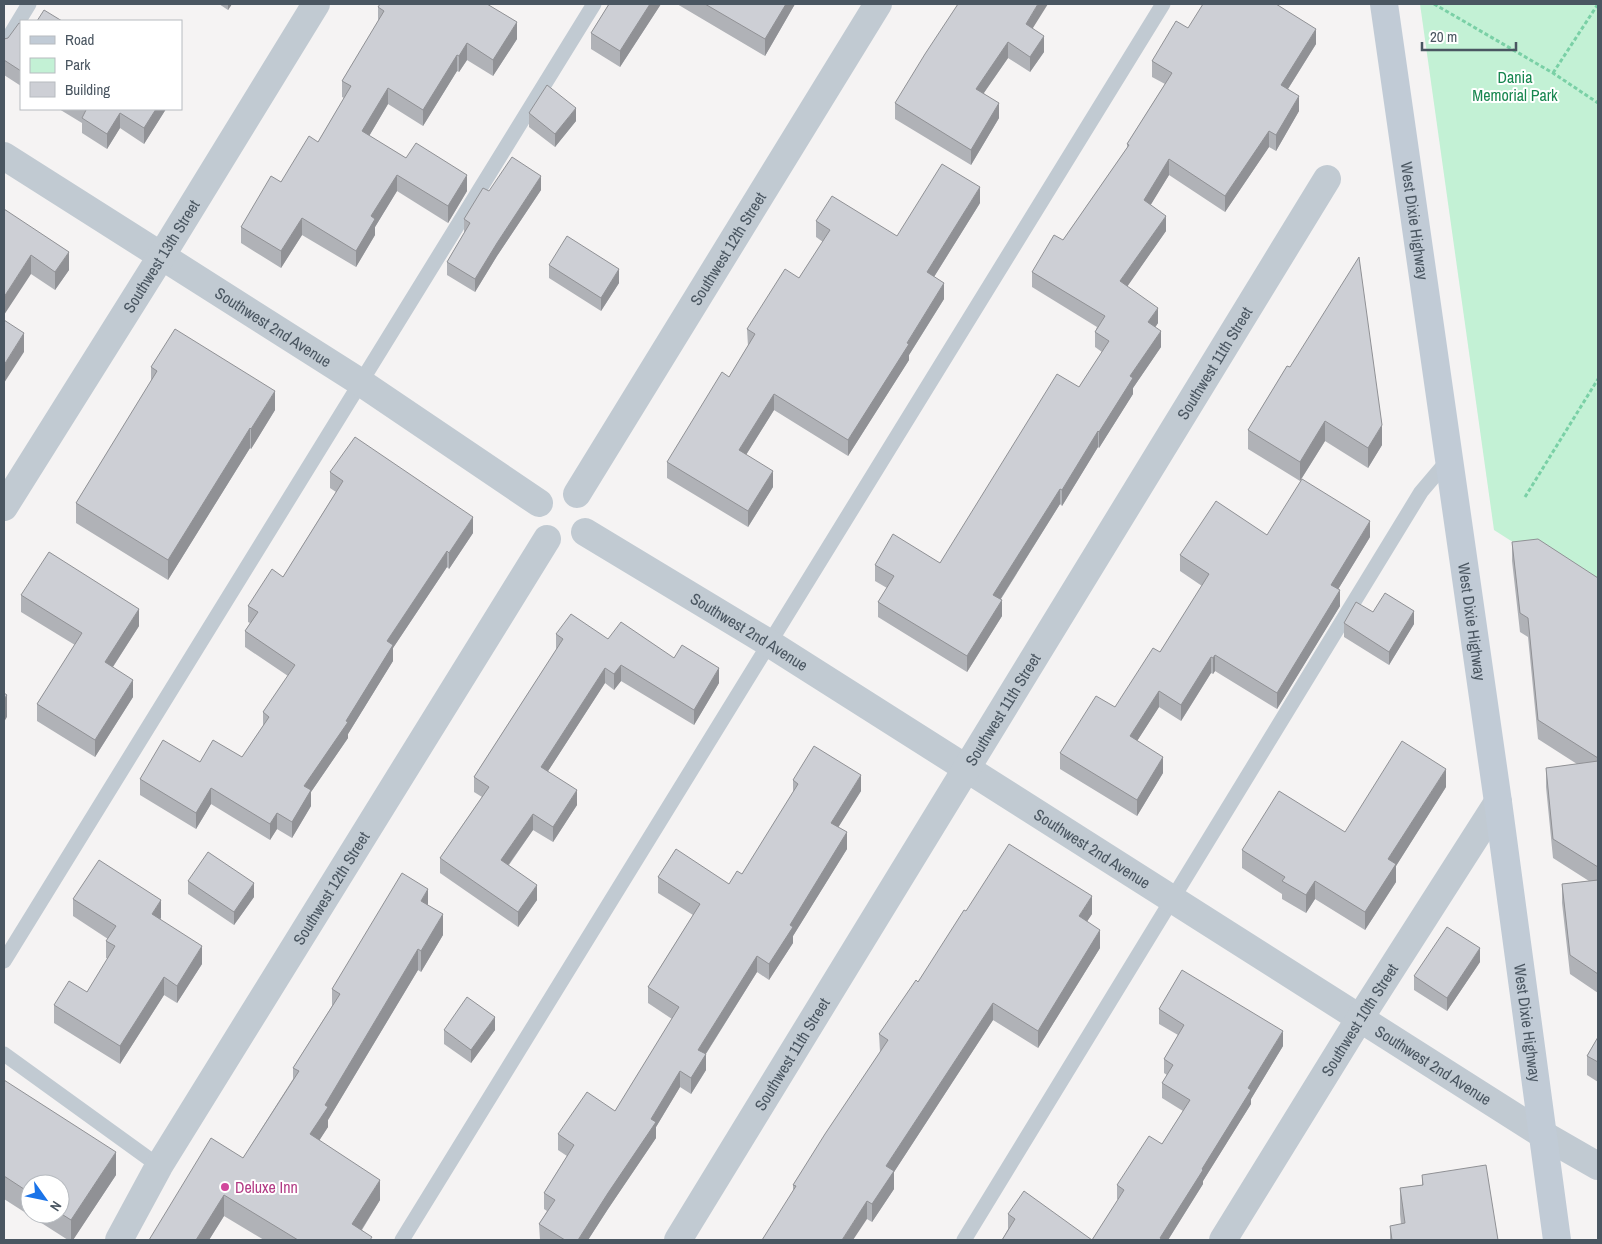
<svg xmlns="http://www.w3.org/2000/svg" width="1602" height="1244" font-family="'Archivo Narrow',sans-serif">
	<rect width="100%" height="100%" fill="#f5f3f3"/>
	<!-- green -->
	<path fill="#c3f1d5" d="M 1420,4 L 1598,4 L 1598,597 L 1494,530 Z"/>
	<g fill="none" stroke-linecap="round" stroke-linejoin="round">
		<!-- path -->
		<path stroke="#7ad0a6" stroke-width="3" stroke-dasharray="4 2.5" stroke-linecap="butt" d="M 1434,4 L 1553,73 L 1598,103
			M 1553,73 L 1598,4
			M 1525,497 L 1598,379"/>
		<!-- service -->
		<path stroke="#c1cad2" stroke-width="15" d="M 4,45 L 29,4
			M 4,961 L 594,4
			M 4,1054 L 159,1166
			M 402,1240 L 1163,4
			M 964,1240 L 1421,492 L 1449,459"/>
		<!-- minor -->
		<g stroke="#c1cad2" stroke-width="28">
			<path id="s1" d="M 4,156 L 360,382 L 539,503"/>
			<path id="s2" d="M 577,494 L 878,4"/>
			<path id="s3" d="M 4,507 L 162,255 L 316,4"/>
			<path id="s4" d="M 585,532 L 769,643 L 1542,1134 L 1598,1166"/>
			<path id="s5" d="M 119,1240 L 159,1166 L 547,539"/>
			<path id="s6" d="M 678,1240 L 1327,179"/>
			<path id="s7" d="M 1223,1240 L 1360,1018 L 1498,802"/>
		</g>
		<!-- secondary -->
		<path stroke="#c1cbd6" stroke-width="28" id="s8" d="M 1384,4 L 1498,802 L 1557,1240"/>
	</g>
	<!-- wall -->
	<path fill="#b0b2b7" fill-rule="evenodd" d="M 219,4 L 232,4 L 228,10 Z
		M 609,4 L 661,4 L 620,67 L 591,49 L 591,33 Z
		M 677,4 L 795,4 L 765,56 Z
		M 378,7 L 517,39 L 493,76 L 467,60 L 459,72 L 457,71 L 423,126 L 388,104 L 369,136 L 406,158 L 467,191 L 448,223 L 397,191 L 375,227 L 375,235 L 356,267 L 302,235 L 281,268 L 241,243 L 241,227 L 281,182 L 318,142 L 344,98 L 342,97 L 342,81 L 378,22 Z
		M 21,24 L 21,86 L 4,75 L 4,39 L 8,38 Z
		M 1033,28 L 1044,52 L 1030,72 L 1008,58 L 984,93 L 999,118 L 971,165 L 895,119 L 895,103 Z
		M 1188,28 L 1316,44 L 1288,89 L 1299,111 L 1276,151 L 1269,147 L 1225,212 L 1169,175 L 1150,205 L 1166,231 L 1127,286 L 1158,323 L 1155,327 L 1161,347 L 1133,388 L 1133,394 L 1099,448 L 1098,447 L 1062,506 L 1060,504 L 1001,599 L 1002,616 L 967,672 L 878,617 L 878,602 L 887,588 L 875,581 L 875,565 L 940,563 L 1079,387 L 1102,352 L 1095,347 L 1095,332 L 1097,327 L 1032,287 L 1032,272 L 1063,240 L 1127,148 L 1127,144 L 1165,84 L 1152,77 L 1152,61 Z
		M 59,109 L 166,109 L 144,144 L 120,128 L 107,149 L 82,133 L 82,123 Z
		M 529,113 L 576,121 L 555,147 L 529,127 Z
		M 541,190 L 497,256 L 475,292 L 447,275 L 447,262 L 464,233 L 464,219 L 489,191 Z
		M 980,203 L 934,277 L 944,299 L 909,355 L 909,360 L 848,456 L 774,410 L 746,455 L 773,487 L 748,527 L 667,478 L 667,462 L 729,377 L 748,346 L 747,329 L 799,278 L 823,242 L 816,237 L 816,221 L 897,236 Z
		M 4,209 L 69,270 L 55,290 L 31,274 Z
		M 549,265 L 619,283 L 601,311 L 549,278 Z
		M 1287,366 L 1382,445 L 1368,468 L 1325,441 L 1300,481 L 1248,449 L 1248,430 Z
		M 151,367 L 275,410 L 251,449 L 250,448 L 168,580 L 76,523 L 76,503 L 151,382 Z
		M 330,472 L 473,533 L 449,569 L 447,567 L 393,648 L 393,661 L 348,734 L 348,738 L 311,792 L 311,806 L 292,838 L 277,829 L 270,840 L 211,804 L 196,829 L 140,795 L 140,779 L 200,762 L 242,757 L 263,726 L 263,712 L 288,676 L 245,647 L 245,631 L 250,623 L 248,622 L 248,606 L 283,577 L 336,492 L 330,488 Z
		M 1267,535 L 1370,537 L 1338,589 L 1340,606 L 1277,709 L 1215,671 L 1213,674 L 1211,673 L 1181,721 L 1159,707 L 1137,741 L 1163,773 L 1137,816 L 1060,769 L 1060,753 L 1115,707 L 1160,652 L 1202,586 L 1180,571 L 1180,555 Z
		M 1512,542 L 1598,578 L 1598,993 L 1570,974 L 1562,903 L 1562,884 L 1589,881 L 1553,858 L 1546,787 L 1546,768 L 1577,764 L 1538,739 L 1528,637 L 1520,632 L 1512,561 Z
		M 21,595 L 139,626 L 113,667 L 133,697 L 95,757 L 37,721 L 37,704 L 75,645 L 21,612 Z
		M 1373,612 L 1414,624 L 1389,665 L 1344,637 L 1344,623 Z
		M 556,634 L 608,639 L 674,658 L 719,683 L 694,725 L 621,681 L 614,690 L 605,683 L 548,771 L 577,805 L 553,842 L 533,830 L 509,865 L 537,900 L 518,927 L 440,873 L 440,858 L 482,797 L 474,792 L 474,777 L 556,650 Z
		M 793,780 L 861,791 L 838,827 L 847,849 L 793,936 L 793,943 L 769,980 L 757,972 L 706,1054 L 706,1070 L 691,1094 L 680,1087 L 656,1127 L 656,1138 L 608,1209 L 588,1240 L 540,1240 L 539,1224 L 547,1211 L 544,1209 L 544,1193 L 567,1156 L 558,1150 L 558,1134 L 615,1111 L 672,1019 L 648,1003 L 648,987 L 693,915 L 658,893 L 658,877 L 729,884 L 742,874 L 793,793 Z
		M 1446,787 L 1396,866 L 1396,882 L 1365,930 L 1315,899 L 1306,913 L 1282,899 L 1282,894 L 1242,868 L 1242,850 L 1345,832 Z
		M 188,881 L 254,897 L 234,925 L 188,894 Z
		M 73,899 L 161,918 L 160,919 L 202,964 L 177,1003 L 164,995 L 120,1064 L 54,1023 L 54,1005 L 87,992 L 108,959 L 106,958 L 106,941 L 108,939 L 73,916 Z
		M 428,905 L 443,935 L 421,972 L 418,970 L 328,1120 L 328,1127 L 319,1140 L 380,1200 L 362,1230 L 372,1240 L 264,1240 L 224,1216 L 209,1240 L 149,1240 L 243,1158 L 293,1079 L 293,1068 L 332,1006 L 332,989 Z
		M 966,911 L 1092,914 L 1087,921 L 1100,948 L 1038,1048 L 993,1020 L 894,1172 L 894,1189 L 872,1222 L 867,1219 L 793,1190 L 793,1185 L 880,1052 L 879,1034 L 918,982 Z
		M 1480,962 L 1447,1011 L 1414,990 L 1414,976 Z
		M 1159,1009 L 1283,1046 L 1251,1099 L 1251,1104 L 1203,1181 L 1203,1184 L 1168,1240 L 1002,1240 L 1008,1229 L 1008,1214 L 1092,1240 L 1118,1200 L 1117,1199 L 1117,1185 L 1162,1144 L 1183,1111 L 1162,1098 L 1162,1083 L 1167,1075 L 1164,1073 L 1164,1059 L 1178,1035 L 1159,1024 Z
		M 444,1030 L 495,1030 L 471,1063 L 444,1044 Z
		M 1598,1037 L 1598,1082 L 1587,1075 L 1587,1056 Z
		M 4,1080 L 116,1175 L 73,1240 L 68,1240 L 4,1199 ZM 30,1184 L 60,1184 L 60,1214 L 30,1214 Z
		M 1422,1175 L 1498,1240 L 1390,1240 L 1390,1226 L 1401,1224 L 1400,1214 L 1400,1188 L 1422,1185 Z"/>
	<!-- shaded-wall -->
	<path fill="#909195" d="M 228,4 L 232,4 L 228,10 Z
		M 650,4 L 661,4 L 620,67 L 620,51 Z
		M 786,4 L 795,4 L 765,56 L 765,39 Z
		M 1038,4 L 1048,4 L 1026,39 L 1026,24 Z
		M 517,22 L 517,39 L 493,76 L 493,60 Z
		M 1316,29 L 1316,44 L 1281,100 L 1281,85 Z
		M 1044,36 L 1044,52 L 1030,72 L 1030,57 Z
		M 1008,42 L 1008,58 L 976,104 L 976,89 Z
		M 467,43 L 467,60 L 459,72 L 459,56 Z
		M 457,55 L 457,71 L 423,126 L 423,110 Z
		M 388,88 L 388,104 L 362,148 L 362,131 Z
		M 1299,96 L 1299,111 L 1276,151 L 1276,135 Z
		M 999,103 L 999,118 L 971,165 L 971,150 Z
		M 576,108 L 576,121 L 555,147 L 555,134 Z
		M 156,109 L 166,109 L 144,144 L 144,128 Z
		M 120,113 L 120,128 L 107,149 L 107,134 Z
		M 1269,131 L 1269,147 L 1225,212 L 1225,196 Z
		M 1169,159 L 1169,175 L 1144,216 L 1144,200 Z
		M 397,175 L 397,191 L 375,227 L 375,235 L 356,267 L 356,251 L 371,216 Z
		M 467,175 L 467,191 L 448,223 L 448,206 Z
		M 541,176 L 541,190 L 497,256 L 475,292 L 475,279 L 497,243 Z
		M 980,187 L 980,203 L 927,288 L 927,272 Z
		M 1166,216 L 1166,231 L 1120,297 L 1120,281 Z
		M 302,218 L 302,235 L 281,268 L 281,251 Z
		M 69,252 L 69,270 L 55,290 L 55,272 Z
		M 31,255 L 31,274 L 4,315 L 4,297 Z
		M 619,269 L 619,283 L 601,311 L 601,298 Z
		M 944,283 L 944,299 L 909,355 L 909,360 L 848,456 L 848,440 Z
		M 1158,308 L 1158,323 L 1148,338 L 1148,322 Z
		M 1161,331 L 1161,347 L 1133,388 L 1133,394 L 1099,448 L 1099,432 L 1130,376 Z
		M 24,333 L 24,352 L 4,383 L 4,365 Z
		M 275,391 L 275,410 L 251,449 L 251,429 Z
		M 774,394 L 774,410 L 739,466 L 739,450 Z
		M 1325,421 L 1325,441 L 1300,481 L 1300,462 Z
		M 1382,425 L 1382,445 L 1368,468 L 1368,448 Z
		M 250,428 L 250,448 L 168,580 L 168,560 Z
		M 1098,431 L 1098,447 L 1062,506 L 1062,490 Z
		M 773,471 L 773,487 L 748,527 L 748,511 Z
		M 1060,489 L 1060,504 L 993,611 L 993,595 Z
		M 473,517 L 473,533 L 449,569 L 449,553 Z
		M 1370,521 L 1370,537 L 1331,601 L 1331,585 Z
		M 447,551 L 447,567 L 393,648 L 393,661 L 348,734 L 348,738 L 311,792 L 311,806 L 292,838 L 292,822 L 304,786 L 346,721 L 387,641 Z
		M 1340,590 L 1340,606 L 1277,709 L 1277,693 Z
		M 1002,600 L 1002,616 L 967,672 L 967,656 Z
		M 139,609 L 139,626 L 105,679 L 105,662 Z
		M 1414,611 L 1414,624 L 1389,665 L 1389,652 Z
		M 1215,655 L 1215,671 L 1213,674 L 1213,658 Z
		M 1211,657 L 1211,673 L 1181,721 L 1181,705 Z
		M 621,665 L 621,681 L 614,690 L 614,674 Z
		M 605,668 L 605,683 L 541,782 L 541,767 Z
		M 719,668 L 719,683 L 694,725 L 694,710 Z
		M 133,680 L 133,697 L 95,757 L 95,740 Z
		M 1159,691 L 1159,707 L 1130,752 L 1130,736 Z
		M 7,695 L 7,717 L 4,722 L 4,699 Z
		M 1163,757 L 1163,773 L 1137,816 L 1137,800 Z
		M 1446,769 L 1446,787 L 1396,866 L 1396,882 L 1365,930 L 1365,912 L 1388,859 Z
		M 861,775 L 861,791 L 831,839 L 831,823 Z
		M 211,788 L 211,804 L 196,829 L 196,813 Z
		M 577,790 L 577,805 L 553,842 L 553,827 Z
		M 277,813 L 277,829 L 270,840 L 270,824 Z
		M 533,814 L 533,830 L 501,875 L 501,860 Z
		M 847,832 L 847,849 L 793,936 L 793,943 L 769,980 L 769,964 L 790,925 Z
		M 1315,881 L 1315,899 L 1306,913 L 1306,895 Z
		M 254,883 L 254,897 L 234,925 L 234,912 Z
		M 537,885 L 537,900 L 518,927 L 518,912 Z
		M 428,889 L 428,910 L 421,901 Z
		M 1092,896 L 1092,914 L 1079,934 L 1079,916 Z
		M 161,900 L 161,918 L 152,931 L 152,914 Z
		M 443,914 L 443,935 L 421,972 L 421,951 Z
		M 1100,930 L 1100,948 L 1038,1048 L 1038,1031 Z
		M 202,946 L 202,964 L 177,1003 L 177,986 Z
		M 1480,948 L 1480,962 L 1447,1011 L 1447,998 Z
		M 418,949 L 418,970 L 328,1120 L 328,1127 L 310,1155 L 310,1134 L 325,1105 Z
		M 757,956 L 757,972 L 698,1066 L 698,1050 Z
		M 164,977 L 164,995 L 120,1064 L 120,1046 Z
		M 993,1003 L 993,1020 L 894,1172 L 894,1189 L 872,1222 L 872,1204 L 886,1166 Z
		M 495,1017 L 495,1030 L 471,1063 L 471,1050 Z
		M 1283,1031 L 1283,1046 L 1251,1099 L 1251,1104 L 1203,1181 L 1203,1184 L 1168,1240 L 1160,1240 L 1160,1238 L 1248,1088 Z
		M 706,1054 L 706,1070 L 691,1094 L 691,1078 Z
		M 680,1071 L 680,1087 L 656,1127 L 656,1138 L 608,1209 L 588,1240 L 578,1240 Z
		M 116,1152 L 116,1175 L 73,1240 L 71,1240 L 71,1220 Z
		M 380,1180 L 380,1200 L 355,1240 L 352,1224 Z
		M 224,1195 L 224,1216 L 209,1240 L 196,1240 Z
		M 867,1201 L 867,1219 L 853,1240 L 842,1240 Z"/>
	<!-- building -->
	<path fill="#cdcfd5" stroke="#909195" d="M 380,4 L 487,4 L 517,22 L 493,60 L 467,43 L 459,56 L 457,55 L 423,110 L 388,88 L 362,131 L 406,158 L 416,143 L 467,175 L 448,206 L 397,175 L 371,216 L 375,219 L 356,251 L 302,218 L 281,251 L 241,227 L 271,176 L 281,182 L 309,136 L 318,142 L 351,86 L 342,81 L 384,11 L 378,7 Z
		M 609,4 L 650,4 L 620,51 L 591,33 Z
		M 705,4 L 786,4 L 765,39 Z
		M 958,4 L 1038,4 L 1026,24 L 1044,36 L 1030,57 L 1008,42 L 976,89 L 999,103 L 971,150 L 895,103 L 925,54 Z
		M 1203,4 L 1276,4 L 1316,29 L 1281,85 L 1299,96 L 1276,135 L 1269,131 L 1225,196 L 1169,159 L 1144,200 L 1166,216 L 1120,281 L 1158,308 L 1148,322 L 1161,331 L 1130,376 L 1133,378 L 1099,432 L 1098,431 L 1062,490 L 1060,489 L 993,595 L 1002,600 L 967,656 L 878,602 L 894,576 L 875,565 L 893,534 L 940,563 L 1057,374 L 1079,387 L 1109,341 L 1095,332 L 1105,316 L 1032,272 L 1054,235 L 1063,240 L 1129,145 L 1127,144 L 1172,73 L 1152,61 L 1176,21 L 1188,28 Z
		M 44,10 L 62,21 L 37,21 Z
		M 19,23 L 21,24 L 21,71 L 4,60 L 4,39 L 8,38 Z
		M 547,85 L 576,108 L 555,134 L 529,113 Z
		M 84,109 L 156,109 L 144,128 L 120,113 L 107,134 L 82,118 L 86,110 Z
		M 512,157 L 541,176 L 497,243 L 475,279 L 447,262 L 470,223 L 464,219 L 483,188 L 489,191 Z
		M 942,164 L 980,187 L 927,272 L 944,283 L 907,343 L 909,344 L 848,440 L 774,394 L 739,450 L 773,471 L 748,511 L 667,462 L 722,372 L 729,377 L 755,334 L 747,329 L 785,269 L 799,278 L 830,230 L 816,221 L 832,196 L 897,236 Z
		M 4,209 L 69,252 L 55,272 L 31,255 L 4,297 Z
		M 567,236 L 619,269 L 601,298 L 549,265 Z
		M 1359,257 L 1382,425 L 1368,448 L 1325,421 L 1300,462 L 1248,430 L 1287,366 L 1290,367 Z
		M 4,320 L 24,333 L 4,365 Z
		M 175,329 L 275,391 L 251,429 L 250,428 L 168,560 L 76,503 L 157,371 L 151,367 Z
		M 355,437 L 473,517 L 449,553 L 447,551 L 387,641 L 393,645 L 346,721 L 348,722 L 304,786 L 311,790 L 292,822 L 277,813 L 270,824 L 211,788 L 196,813 L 140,779 L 163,740 L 200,762 L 213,740 L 242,757 L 269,717 L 263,712 L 295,665 L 245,631 L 258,612 L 248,606 L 272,569 L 283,577 L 343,481 L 330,472 Z
		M 1302,479 L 1370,521 L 1331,585 L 1340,590 L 1277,693 L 1215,655 L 1213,658 L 1211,657 L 1181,705 L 1159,691 L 1130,736 L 1163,757 L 1137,800 L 1060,753 L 1096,696 L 1115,707 L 1153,648 L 1160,652 L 1209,574 L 1180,555 L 1216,501 L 1267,535 Z
		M 1538,539 L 1598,578 L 1598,758 L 1538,720 L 1528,618 L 1520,613 L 1512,542 Z
		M 49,552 L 139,609 L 105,662 L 133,680 L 95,740 L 37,704 L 82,633 L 21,595 Z
		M 1385,593 L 1414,611 L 1389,652 L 1344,623 L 1356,602 L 1373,612 Z
		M 571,614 L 608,639 L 621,622 L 674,658 L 682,645 L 719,668 L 694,710 L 621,665 L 614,674 L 605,668 L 541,767 L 577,790 L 553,827 L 533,814 L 501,860 L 537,885 L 518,912 L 440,858 L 489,787 L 474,777 L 563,639 L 556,634 Z
		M 4,693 L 7,695 L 4,699 Z
		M 1402,741 L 1446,769 L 1388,859 L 1396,864 L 1365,912 L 1315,881 L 1306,895 L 1282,881 L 1285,877 L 1242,850 L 1279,791 L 1345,832 Z
		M 814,746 L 861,775 L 831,823 L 847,832 L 790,925 L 793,927 L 769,964 L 757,956 L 698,1050 L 706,1054 L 691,1078 L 680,1071 L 651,1119 L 656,1122 L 608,1193 L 578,1240 L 565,1240 L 539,1224 L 555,1200 L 544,1193 L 574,1145 L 558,1134 L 587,1092 L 615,1111 L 679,1007 L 648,987 L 700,904 L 658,877 L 676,849 L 729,884 L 737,871 L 742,874 L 798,784 L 793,780 Z
		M 1598,761 L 1598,867 L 1553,839 L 1546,768 Z
		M 1009,844 L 1092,896 L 1079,916 L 1100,930 L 1038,1031 L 993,1003 L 886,1166 L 894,1171 L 872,1204 L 867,1201 L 842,1240 L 762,1240 L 796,1186 L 793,1185 L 825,1134 L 888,1040 L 879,1034 L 916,980 L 918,982 L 964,910 L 966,911 Z
		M 208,852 L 254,883 L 234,912 L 188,881 Z
		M 99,860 L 161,900 L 152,914 L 202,946 L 177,986 L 164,977 L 120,1046 L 54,1005 L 69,981 L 87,992 L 115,946 L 106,941 L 116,926 L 73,899 Z
		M 402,873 L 428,889 L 421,901 L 443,914 L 421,951 L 418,949 L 325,1105 L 328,1107 L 310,1134 L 380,1180 L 352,1224 L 372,1237 L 370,1240 L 298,1240 L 224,1195 L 196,1240 L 149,1240 L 211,1138 L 243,1158 L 299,1071 L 293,1068 L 340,994 L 332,989 Z
		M 1598,880 L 1598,974 L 1570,955 L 1562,884 Z
		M 1447,927 L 1480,948 L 1447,998 L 1414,976 Z
		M 1182,970 L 1283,1031 L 1248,1088 L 1251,1090 L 1202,1169 L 1203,1170 L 1160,1238 L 1163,1240 L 1002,1240 L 1015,1219 L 1008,1214 L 1024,1191 L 1092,1240 L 1124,1190 L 1117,1185 L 1149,1136 L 1162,1144 L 1190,1100 L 1162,1083 L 1173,1065 L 1164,1059 L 1184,1025 L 1159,1009 Z
		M 467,997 L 495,1017 L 471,1050 L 444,1030 Z
		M 1598,1037 L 1598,1062 L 1587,1056 Z
		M 4,1080 L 116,1152 L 71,1220 L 60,1213 L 60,1184 L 30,1184 L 30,1193 L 4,1176 Z
		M 1486,1165 L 1498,1240 L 1392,1240 L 1390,1226 L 1405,1223 L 1400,1188 L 1423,1185 L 1422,1175 Z"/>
	<!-- markers -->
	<circle fill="#d1479c" stroke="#fff" stroke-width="2" cx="225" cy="1187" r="5"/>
	<g text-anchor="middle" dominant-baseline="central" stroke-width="4" stroke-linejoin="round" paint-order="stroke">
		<!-- park labels -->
		<g font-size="16" fill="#17864f" stroke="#fff">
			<text x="1515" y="77">Dania<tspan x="1515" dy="18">Memorial Park</tspan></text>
		</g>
		<!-- street labels -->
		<g font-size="16" fill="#4a5661" stroke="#fff">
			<text stroke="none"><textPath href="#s8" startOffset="219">West Dixie Highway</textPath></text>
			<text stroke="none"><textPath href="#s2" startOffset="288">Southwest 12th Street</textPath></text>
			<text stroke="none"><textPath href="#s3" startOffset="296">Southwest 13th Street</textPath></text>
			<text stroke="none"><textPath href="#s1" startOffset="319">Southwest 2nd Avenue</textPath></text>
			<text stroke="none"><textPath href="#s6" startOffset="1028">Southwest 11th Street</textPath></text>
			<text stroke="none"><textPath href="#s8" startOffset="624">West Dixie Highway</textPath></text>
			<text stroke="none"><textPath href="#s4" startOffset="192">Southwest 2nd Avenue</textPath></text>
			<text stroke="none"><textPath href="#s6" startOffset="622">Southwest 11th Street</textPath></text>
			<text stroke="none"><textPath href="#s4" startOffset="598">Southwest 2nd Avenue</textPath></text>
			<text stroke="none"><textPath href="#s5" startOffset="411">Southwest 12th Street</textPath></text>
			<text stroke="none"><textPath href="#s7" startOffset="259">Southwest 10th Street</textPath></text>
			<text stroke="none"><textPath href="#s8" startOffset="1029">West Dixie Highway</textPath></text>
			<text stroke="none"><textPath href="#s6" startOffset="218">Southwest 11th Street</textPath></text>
			<text stroke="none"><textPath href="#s4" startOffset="1002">Southwest 2nd Avenue</textPath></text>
		</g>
		<!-- hotel labels -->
		<g font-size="16" fill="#b23c85" stroke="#fff" text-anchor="start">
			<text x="235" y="1187">Deluxe Inn</text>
		</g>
	</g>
	<!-- border -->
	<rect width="1602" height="1244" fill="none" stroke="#4a5661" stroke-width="10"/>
	<!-- legend -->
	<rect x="20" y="20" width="162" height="90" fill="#ffffff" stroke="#b7bbc0"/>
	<rect x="30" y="36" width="25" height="8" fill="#c1cbd6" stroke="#b7bbc0"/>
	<text x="65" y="45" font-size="15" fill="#4a5661">Road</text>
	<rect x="30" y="58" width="25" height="15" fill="#c3f1d5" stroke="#b7bbc0"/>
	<text x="65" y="70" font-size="15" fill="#4a5661">Park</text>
	<rect x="30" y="82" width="25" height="15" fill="#cdcfd5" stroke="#b7bbc0"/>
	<text x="65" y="95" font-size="15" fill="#4a5661">Building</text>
	<!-- north arrow -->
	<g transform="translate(45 1199) rotate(123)"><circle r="24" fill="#ffffff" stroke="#b7bbc0"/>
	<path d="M0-4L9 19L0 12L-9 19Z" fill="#1a73e8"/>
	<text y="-8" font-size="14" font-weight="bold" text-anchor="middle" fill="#4a5661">N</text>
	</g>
	<!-- scale -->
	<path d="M1422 42v8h94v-8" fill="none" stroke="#4a5661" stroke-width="2.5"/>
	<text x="1430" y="42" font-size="15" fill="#4a5661" stroke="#ffffff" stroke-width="4" paint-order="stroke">20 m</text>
</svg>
